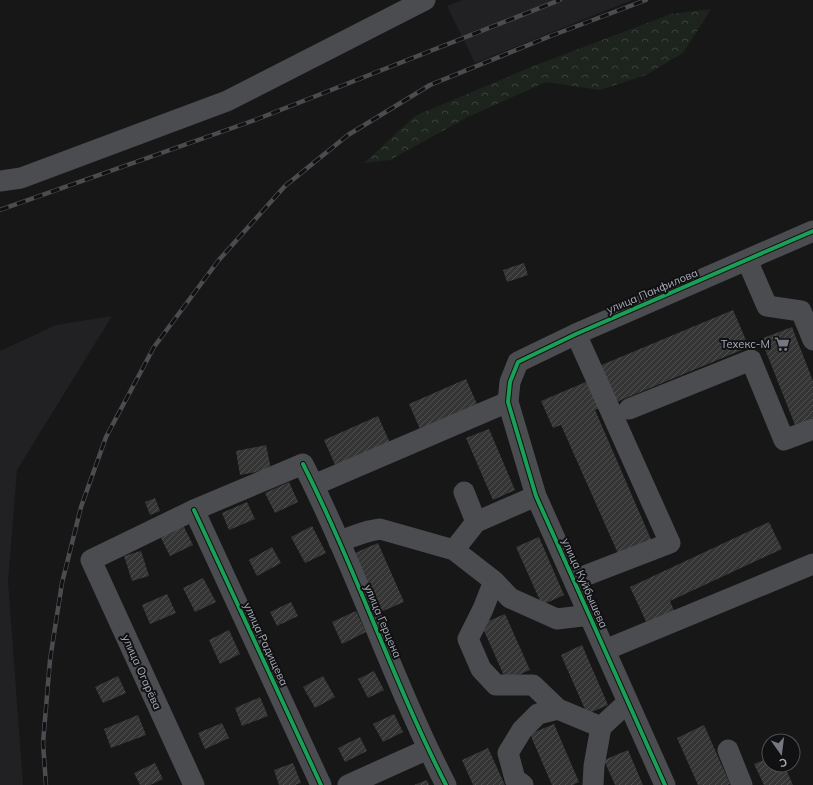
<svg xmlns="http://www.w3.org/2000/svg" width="813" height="785" font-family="Mulish,sans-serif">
	<defs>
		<pattern id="forest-crowns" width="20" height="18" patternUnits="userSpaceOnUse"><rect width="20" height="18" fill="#1d241e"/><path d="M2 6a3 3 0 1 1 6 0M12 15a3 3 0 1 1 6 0" fill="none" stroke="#3b413d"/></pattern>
		<pattern id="building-hatch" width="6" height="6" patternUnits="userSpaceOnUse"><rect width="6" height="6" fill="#353536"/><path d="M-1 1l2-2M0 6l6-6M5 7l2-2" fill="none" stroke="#4f5051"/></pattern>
	</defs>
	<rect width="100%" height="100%" fill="#171717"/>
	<!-- built -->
	<path fill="#212123" d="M 463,0 L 632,0 L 475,63 L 447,6 Z
		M 112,316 L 17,470 L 8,581 L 23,785 L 0,785 L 0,351 L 56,325 Z"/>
	<!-- forest -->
	<path fill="url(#forest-crowns)" d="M 711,9 L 683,53 L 646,75 L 600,90 L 546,82 L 466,118 L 390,160 L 364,163 L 415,116 L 536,65 L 671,14 Z"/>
	<!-- building -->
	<path fill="url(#building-hatch)" d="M 524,263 L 528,275 L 507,282 L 503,270 Z
		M 733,310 L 749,347 L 614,403 L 599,366 Z
		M 792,327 L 813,381 L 813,418 L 795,425 L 761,339 Z
		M 466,379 L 477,404 L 420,429 L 409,404 Z
		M 588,381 L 600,408 L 595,410 L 653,544 L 620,558 L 561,425 L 553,428 L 541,401 Z
		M 378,416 L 390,443 L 336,467 L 324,440 Z
		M 489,429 L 515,490 L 493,500 L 466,438 Z
		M 266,445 L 271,469 L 240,475 L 236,451 Z
		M 289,482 L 298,502 L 275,513 L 265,493 Z
		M 155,498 L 160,511 L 150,515 L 145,502 Z
		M 247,502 L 255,519 L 229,530 L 222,513 Z
		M 769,522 L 782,549 L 670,601 L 675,613 L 648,626 L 630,587 Z
		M 183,525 L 193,545 L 170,556 L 160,536 Z
		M 312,526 L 326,553 L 305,563 L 291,537 Z
		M 539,537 L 564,595 L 542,605 L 516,547 Z
		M 378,543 L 404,602 L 376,614 L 350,555 Z
		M 272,547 L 281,563 L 257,576 L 249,560 Z
		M 141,551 L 149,576 L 132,581 L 124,556 Z
		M 203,578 L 216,602 L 195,612 L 183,588 Z
		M 167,594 L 176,613 L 150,624 L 142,605 Z
		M 291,602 L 298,616 L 277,626 L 270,612 Z
		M 356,611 L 366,632 L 342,644 L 332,622 Z
		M 505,614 L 530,670 L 506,680 L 481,624 Z
		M 229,630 L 240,654 L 220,664 L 209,640 Z
		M 582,645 L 608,705 L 587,714 L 561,655 Z
		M 374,671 L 384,690 L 368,698 L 358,679 Z
		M 118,676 L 126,693 L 103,703 L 95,687 Z
		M 323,676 L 335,697 L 315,708 L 303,687 Z
		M 260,697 L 268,716 L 242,726 L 235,708 Z
		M 394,714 L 403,732 L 383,742 L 373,724 Z
		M 138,715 L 146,735 L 111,748 L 104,729 Z
		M 222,723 L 229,738 L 205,749 L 198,733 Z
		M 554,724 L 579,782 L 573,785 L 552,785 L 530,734 Z
		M 704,725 L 730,784 L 727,785 L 698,785 L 677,738 Z
		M 360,737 L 367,751 L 345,762 L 338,748 Z
		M 488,748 L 505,785 L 473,785 L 462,760 Z
		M 628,750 L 643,785 L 615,785 L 604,760 Z
		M 769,758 L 769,765 L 784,765 L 793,785 L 764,785 L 754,764 Z
		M 155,763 L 163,779 L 150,785 L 140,785 L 134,773 Z
		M 293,763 L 301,783 L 295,785 L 279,785 L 274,770 Z
		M 427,780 L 429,785 L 414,785 Z"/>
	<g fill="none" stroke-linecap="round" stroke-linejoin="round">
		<!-- minor -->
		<path stroke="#4b4c50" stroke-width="21" d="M 0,181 L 21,178 L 227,101 L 425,0
			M 747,260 L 767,306 L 801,311 L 813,340
			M 629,409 L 751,360 L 784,440 L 813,429
			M 314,485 L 508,402
			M 464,492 L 476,522
			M 194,510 L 321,785
			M 339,542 C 353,536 365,531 380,529 L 454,550 L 476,522 L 536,496
			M 454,550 L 494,581 L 483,609 L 468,639 L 481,669 L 496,685 L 533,685 L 558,709 L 601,727 L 594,766 L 593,785
			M 574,580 L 670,543 L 576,334
			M 494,581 L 510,598 L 557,619 L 590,615
			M 605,650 L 813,564
			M 601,727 L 628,702
			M 728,750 L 742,785
			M 194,785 L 91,560 L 194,510 L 303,464 C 356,569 393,681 446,785
			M 348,785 L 428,749
			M 523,785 L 515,779 L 508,753 L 522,730 L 538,714 L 558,709
			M 665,785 L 536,496 L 508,402 L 510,382 L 518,362 L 576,334 L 813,231"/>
		<!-- rail casing -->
		<g stroke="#4b4c4f" stroke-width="4.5">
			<path id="rail" d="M 0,210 L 255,120 L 560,0
				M 46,785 L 43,743 L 50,660 L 62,583 L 81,507 L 106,437 L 154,347 L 218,261 L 285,186 L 348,135 L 430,85 L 548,37 L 646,0"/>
		</g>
		<!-- rail -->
		<use href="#rail" stroke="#111113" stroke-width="3" stroke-dasharray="9" stroke-linecap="butt"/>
		<!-- cycleway casing -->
		<g stroke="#111113" stroke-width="6">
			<path id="cycleway" d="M 303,464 C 356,569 393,681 446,785
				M 194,510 L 321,785
				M 665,785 L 536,496 L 508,402 L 510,382 L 518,362 L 576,334 L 813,231"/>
		</g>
		<!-- cycleway -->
		<use href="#cycleway" stroke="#1a9f57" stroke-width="4"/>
	</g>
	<!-- icons -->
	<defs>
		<g id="supermarket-bare" transform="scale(1.2)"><path d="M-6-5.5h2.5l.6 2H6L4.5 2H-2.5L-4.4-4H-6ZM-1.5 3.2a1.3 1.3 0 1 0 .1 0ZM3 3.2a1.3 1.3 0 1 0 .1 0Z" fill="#757880" stroke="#111113" stroke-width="2.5" paint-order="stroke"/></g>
	</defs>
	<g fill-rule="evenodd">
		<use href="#supermarket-bare" x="782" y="344"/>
	</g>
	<g text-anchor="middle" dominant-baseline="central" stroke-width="4" stroke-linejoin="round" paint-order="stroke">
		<!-- street labels -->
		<g font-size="11" fill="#a8adb8" stroke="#111113">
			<text transform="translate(652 291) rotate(-23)">улица Панфилова</text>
			<text transform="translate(585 583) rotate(66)">улица Куйбышева</text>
			<text transform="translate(383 621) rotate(67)">улица Герцена</text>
			<text transform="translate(266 644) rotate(65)">улица Радищева</text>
			<text transform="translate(142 672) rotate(66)">улица Огарёва</text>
		</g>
		<!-- poi labels -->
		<g font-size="11" fill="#a8adb8" stroke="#111113" text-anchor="end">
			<text x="770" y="344">Техекс-М</text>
		</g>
	</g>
	<!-- north arrow -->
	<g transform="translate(781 753) rotate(166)"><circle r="19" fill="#111113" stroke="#4d4f55"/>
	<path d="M0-3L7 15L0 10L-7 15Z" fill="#757880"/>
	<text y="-6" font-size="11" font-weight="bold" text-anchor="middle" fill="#a8adb8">С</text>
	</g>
</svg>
